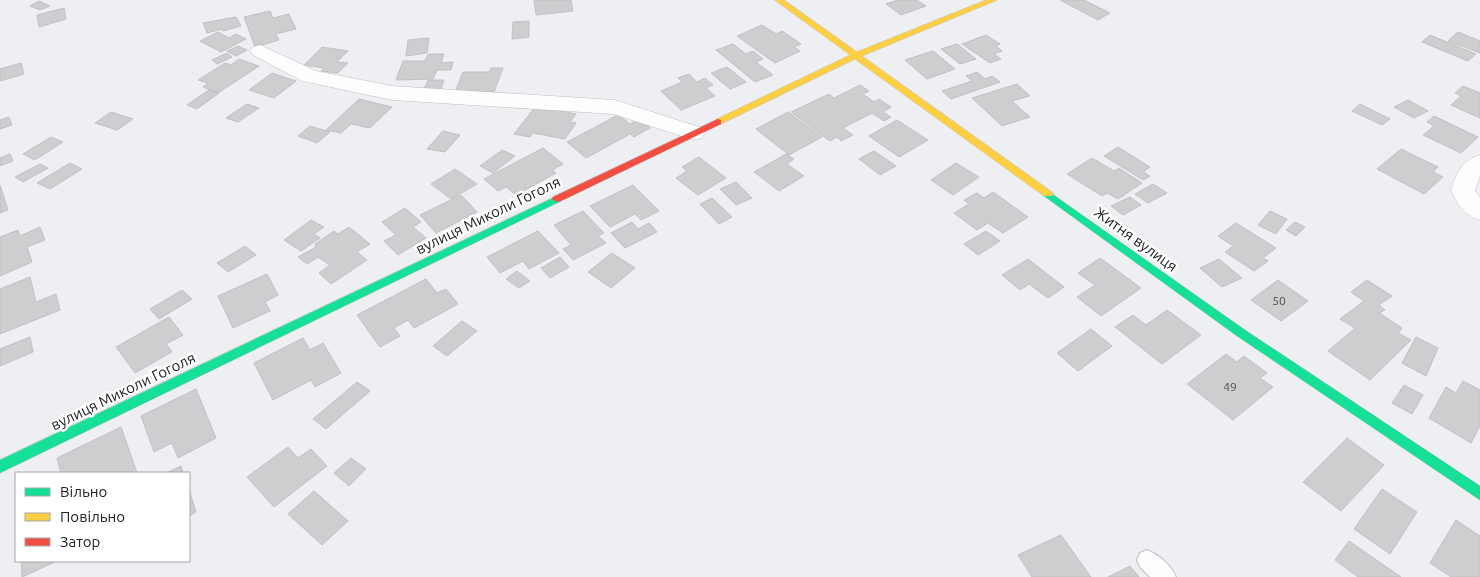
<svg xmlns="http://www.w3.org/2000/svg" width="1480" height="577" font-family="Ubuntu,sans-serif">
	<rect width="100%" height="100%" fill="#eeeff2"/>
	<!-- building -->
	<path fill="#cecdcf" stroke="#c1c0c2" d="M 534,0 L 571,0 L 573,11 L 536,15 Z
		M 898,0 L 917,0 L 926,6 L 901,15 L 886,4 Z
		M 1060,0 L 1084,0 L 1110,13 L 1098,20 Z
		M 39,1 L 50,6 L 40,10 L 30,6 Z
		M 64,8 L 66,19 L 39,27 L 37,15 Z
		M 270,11 L 273,18 L 289,14 L 296,29 L 276,34 L 279,40 L 255,47 L 244,17 Z
		M 236,17 L 241,26 L 223,31 L 222,29 L 207,33 L 203,23 Z
		M 529,21 L 529,37 L 512,39 L 513,22 Z
		M 762,25 L 776,34 L 782,31 L 801,44 L 794,47 L 800,51 L 775,63 L 737,36 Z
		M 218,32 L 229,38 L 236,34 L 246,39 L 221,52 L 200,41 Z
		M 1458,32 L 1480,41 L 1480,53 L 1448,41 Z
		M 986,35 L 1000,44 L 996,46 L 1002,51 L 994,54 L 1001,59 L 990,63 L 962,44 Z
		M 1430,35 L 1476,54 L 1468,61 L 1422,42 Z
		M 429,38 L 427,53 L 406,56 L 408,40 Z
		M 733,44 L 746,54 L 753,51 L 763,59 L 756,62 L 773,75 L 755,82 L 716,50 Z
		M 957,44 L 976,59 L 960,64 L 941,49 Z
		M 238,46 L 247,50 L 236,56 L 227,51 Z
		M 322,47 L 348,51 L 337,62 L 348,63 L 338,73 L 321,71 L 324,68 L 304,65 Z
		M 933,51 L 955,69 L 927,79 L 905,60 Z
		M 227,53 L 232,57 L 217,64 L 212,60 Z
		M 428,54 L 444,54 L 441,63 L 453,62 L 451,70 L 437,70 L 433,79 L 396,80 L 403,61 L 425,61 Z
		M 239,59 L 259,66 L 218,93 L 203,87 L 208,83 L 198,80 L 225,63 L 231,65 Z
		M 21,63 L 24,74 L 0,81 L 0,69 Z
		M 727,67 L 746,82 L 730,89 L 711,73 Z
		M 491,68 L 503,68 L 494,92 L 455,92 L 463,72 L 489,72 Z
		M 977,72 L 985,79 L 992,76 L 1000,82 L 951,99 L 942,91 L 972,81 L 966,76 Z
		M 272,73 L 296,81 L 274,98 L 249,90 Z
		M 689,74 L 697,82 L 705,78 L 713,85 L 706,88 L 715,96 L 681,110 L 661,91 L 682,82 L 678,78 Z
		M 428,80 L 444,80 L 440,91 L 423,91 Z
		M 1017,84 L 1030,96 L 1012,101 L 1030,117 L 1002,126 L 972,98 Z
		M 860,85 L 869,91 L 863,94 L 874,102 L 879,99 L 891,107 L 883,112 L 891,117 L 884,121 L 872,113 L 843,128 L 853,135 L 841,141 L 837,137 L 830,141 L 791,112 L 829,94 L 834,98 Z
		M 1463,86 L 1480,93 L 1480,118 L 1451,105 L 1461,96 L 1455,93 Z
		M 209,90 L 219,93 L 197,109 L 187,105 Z
		M 359,99 L 392,107 L 370,128 L 351,124 L 341,133 L 326,130 Z
		M 1408,100 L 1428,111 L 1414,118 L 1394,107 Z
		M 247,104 L 259,108 L 238,122 L 226,118 Z
		M 1360,104 L 1390,119 L 1382,125 L 1352,111 Z
		M 536,106 L 576,114 L 570,122 L 576,123 L 565,139 L 533,133 L 530,137 L 514,134 Z
		M 111,112 L 133,119 L 117,130 L 95,123 Z
		M 788,112 L 822,137 L 789,155 L 756,129 Z
		M 618,115 L 630,124 L 639,119 L 650,128 L 634,137 L 630,134 L 586,158 L 567,142 Z
		M 1434,116 L 1478,137 L 1461,153 L 1423,135 L 1434,126 L 1427,122 Z
		M 9,117 L 12,125 L 0,129 L 0,120 Z
		M 897,120 L 928,140 L 899,157 L 869,136 Z
		M 310,126 L 330,132 L 317,143 L 298,136 Z
		M 443,131 L 460,135 L 445,152 L 427,149 Z
		M 51,137 L 63,142 L 35,160 L 23,154 Z
		M 1118,147 L 1150,167 L 1143,172 L 1150,176 L 1143,180 L 1104,156 Z
		M 543,148 L 563,164 L 552,170 L 556,173 L 516,195 L 506,187 L 498,191 L 484,179 Z
		M 1401,149 L 1438,167 L 1433,172 L 1443,177 L 1424,194 L 1377,169 Z
		M 502,150 L 515,156 L 493,173 L 480,166 Z
		M 874,151 L 896,166 L 880,175 L 859,159 Z
		M 10,154 L 13,161 L 0,166 L 0,158 Z
		M 786,154 L 794,159 L 787,164 L 804,176 L 779,191 L 754,172 Z
		M 699,157 L 726,178 L 698,195 L 676,178 L 687,171 L 682,167 Z
		M 1092,158 L 1114,171 L 1119,168 L 1142,183 L 1118,199 L 1107,193 L 1102,196 L 1067,174 Z
		M 70,163 L 82,169 L 50,189 L 37,183 Z
		M 956,163 L 979,177 L 953,195 L 931,180 Z
		M 40,164 L 48,168 L 23,182 L 15,177 Z
		M 455,169 L 477,184 L 451,199 L 431,184 Z
		M 736,182 L 752,198 L 736,205 L 720,189 Z
		M 1153,184 L 1167,193 L 1148,203 L 1135,194 Z
		M 0,185 L 8,210 L 0,213 Z
		M 633,185 L 659,211 L 641,220 L 635,214 L 610,227 L 590,206 Z
		M 993,192 L 1028,217 L 1003,233 L 988,223 L 977,230 L 954,213 L 969,204 L 964,200 L 977,193 L 984,198 Z
		M 461,195 L 477,212 L 436,233 L 420,215 Z
		M 1130,197 L 1141,205 L 1123,215 L 1111,206 Z
		M 712,198 L 732,217 L 719,224 L 700,204 Z
		M 405,208 L 421,222 L 413,227 L 426,238 L 398,255 L 384,241 L 396,235 L 382,222 Z
		M 583,211 L 604,233 L 598,236 L 606,243 L 573,260 L 563,249 L 571,245 L 554,225 Z
		M 1270,211 L 1287,219 L 1276,234 L 1258,225 Z
		M 311,220 L 324,227 L 314,234 L 320,238 L 301,251 L 284,240 Z
		M 632,222 L 638,229 L 649,223 L 657,232 L 625,248 L 611,233 Z
		M 1295,222 L 1305,227 L 1296,236 L 1286,230 Z
		M 1236,223 L 1276,248 L 1263,258 L 1268,261 L 1254,271 L 1225,252 L 1233,246 L 1218,236 Z
		M 40,227 L 45,240 L 27,247 L 32,262 L 0,276 L 0,237 L 18,230 L 20,236 Z
		M 349,227 L 370,244 L 357,252 L 367,260 L 331,284 L 319,273 L 330,265 L 318,257 L 307,264 L 298,257 L 316,247 L 315,244 L 334,231 L 338,234 Z
		M 538,231 L 559,253 L 529,269 L 523,261 L 500,273 L 487,257 Z
		M 986,231 L 1000,241 L 978,255 L 964,244 Z
		M 245,246 L 256,255 L 228,272 L 217,263 Z
		M 612,253 L 635,268 L 611,288 L 588,272 Z
		M 560,257 L 569,267 L 550,278 L 541,268 Z
		M 1100,258 L 1141,288 L 1101,316 L 1077,297 L 1095,285 L 1078,273 Z
		M 1028,259 L 1064,287 L 1048,298 L 1029,284 L 1020,290 L 1002,275 Z
		M 1219,259 L 1242,278 L 1222,287 L 1200,268 Z
		M 517,271 L 530,281 L 519,288 L 506,279 Z
		M 267,274 L 278,295 L 265,302 L 270,311 L 233,328 L 218,296 Z
		M 30,277 L 36,302 L 56,294 L 60,310 L 0,334 L 0,289 Z
		M 426,279 L 437,293 L 446,289 L 458,304 L 414,328 L 408,320 L 394,328 L 400,336 L 380,347 L 357,315 Z
		M 1278,280 L 1308,301 L 1281,321 L 1251,300 Z
		M 1367,280 L 1392,296 L 1379,305 L 1385,310 L 1379,313 L 1402,328 L 1398,333 L 1411,340 L 1370,380 L 1328,351 L 1355,328 L 1340,319 L 1364,301 L 1351,292 Z
		M 182,290 L 192,299 L 159,319 L 150,309 Z
		M 1167,310 L 1201,335 L 1162,364 L 1115,327 L 1133,315 L 1146,325 Z
		M 169,317 L 183,335 L 166,344 L 172,352 L 135,373 L 116,347 Z
		M 462,321 L 477,331 L 447,356 L 433,346 Z
		M 1091,329 L 1112,346 L 1078,371 L 1057,353 Z
		M 30,337 L 33,352 L 0,366 L 0,349 Z
		M 1416,337 L 1438,348 L 1426,376 L 1402,363 Z
		M 303,338 L 310,350 L 323,343 L 341,373 L 315,387 L 311,380 L 273,400 L 254,363 Z
		M 1226,354 L 1237,362 L 1244,356 L 1267,373 L 1260,378 L 1273,387 L 1233,420 L 1187,384 Z
		M 1463,381 L 1480,390 L 1480,426 L 1471,443 L 1429,418 L 1446,387 L 1456,393 Z
		M 357,382 L 370,391 L 326,429 L 313,419 Z
		M 1404,385 L 1423,395 L 1412,414 L 1392,403 Z
		M 196,389 L 216,438 L 178,458 L 172,443 L 154,452 L 141,416 Z
		M 121,427 L 137,473 L 61,473 L 57,458 Z
		M 1347,438 L 1384,465 L 1341,511 L 1303,482 Z
		M 288,447 L 298,458 L 311,449 L 327,466 L 274,507 L 247,477 Z
		M 351,458 L 366,469 L 349,486 L 334,473 Z
		M 181,466 L 183,473 L 166,473 Z
		M 189,489 L 196,512 L 189,516 Z
		M 1382,489 L 1417,512 L 1390,554 L 1354,529 Z
		M 314,491 L 348,521 L 322,545 L 288,514 Z
		M 1456,520 L 1480,536 L 1480,577 L 1451,577 L 1430,563 Z
		M 1061,535 L 1091,577 L 1032,577 L 1018,555 Z
		M 1349,541 L 1401,577 L 1358,577 L 1335,560 Z
		M 21,561 L 57,561 L 22,577 Z
		M 1130,566 L 1139,577 L 1108,577 Z"/>
	<g fill="none" stroke-linecap="round" stroke-linejoin="round">
		<!-- lane casing -->
		<g stroke="#bebfc0" stroke-width="2">
			<path id="lane" d="M 1147,550 C 1159,555 1171,565 1176,577 L 1150,577 L 1140,567 L 1137,560 L 1140,553 Z"/>
		</g>
		<!-- street casing -->
		<g stroke="#bebfc0" stroke-width="1">
			<path id="street" d="M 260,45 L 316,71 L 392,86 L 615,100 L 702,128 L 705,133 L 702,138 L 694,140 L 613,114 L 392,100 L 302,81 L 253,55 L 250,51 L 253,47 Z
				M 1480,155 L 1480,176 L 1475,190 L 1480,198 L 1480,220 C 1463,215 1458,205 1451,190 C 1456,174 1462,160 1480,155 Z"/>
		</g>
		<!-- fast casing -->
		<g stroke="#bebfc0" stroke-width="1">
			<path id="fast" d="M 1048,191 L 1245,330 L 1480,486 L 1480,500 L 1237,336 L 1044,196 L 1043,194 Z
				M 557,196 L 562,199 L 561,201 L 0,473 L 0,460 Z"/>
		</g>
		<!-- slow casing -->
		<g stroke="#bebfc0" stroke-width="1">
			<path id="slow" d="M 775,0 L 784,0 L 857,52 L 986,0 L 997,0 L 862,56 L 1052,192 L 1053,194 L 1052,196 L 1044,196 L 855,59 L 721,124 L 715,124 L 715,120 L 850,55 Z"/>
		</g>
		<!-- jam casing -->
		<g stroke="#bebfc0" stroke-width="1">
			<path id="jam" d="M 718,119 L 721,120 L 721,124 L 561,201 L 557,202 L 552,199 L 553,197 Z"/>
		</g>
		<!-- lane -->
		<use href="#lane" fill="#fcfdfd" fill-rule="evenodd"/>
		<!-- street -->
		<use href="#street" fill="#fcfdfd" fill-rule="evenodd"/>
		<!-- fast -->
		<use href="#fast" fill="#16e098" fill-rule="evenodd"/>
		<!-- slow -->
		<use href="#slow" fill="#ffcf43" fill-rule="evenodd"/>
		<!-- jam -->
		<use href="#jam" fill="#f24e42" fill-rule="evenodd"/>
	</g>
	<g text-anchor="middle" dominant-baseline="central" stroke-width="5" stroke-linejoin="round" paint-order="stroke">
		<!-- number labels -->
		<g font-size="12" fill="#4c4c4e">
			<text x="1279" y="300">50</text>
			<text x="1230" y="386">49</text>
		</g>
		<!-- street labels -->
		<g font-size="15" fill="#212123" stroke="#fff">
			<text transform="translate(488 215) rotate(-26)">вулиця Миколи Гоголя</text>
			<text transform="translate(1136 239) rotate(36)">Житня вулиця</text>
			<text transform="translate(123 391) rotate(-26)">вулиця Миколи Гоголя</text>
		</g>
	</g>
	<!-- legend -->
	<rect x="15" y="472" width="175" height="90" fill="#ffffff" stroke="#a6a6a7"/>
	<rect x="25" y="488" width="25" height="8" fill="#16e098" stroke="#a6a6a7"/>
	<text x="60" y="497" font-size="15" fill="#212123">Вільно</text>
	<rect x="25" y="513" width="25" height="8" fill="#ffcf43" stroke="#a6a6a7"/>
	<text x="60" y="522" font-size="15" fill="#212123">Повільно</text>
	<rect x="25" y="538" width="25" height="8" fill="#f24e42" stroke="#a6a6a7"/>
	<text x="60" y="547" font-size="15" fill="#212123">Затор</text>
</svg>
